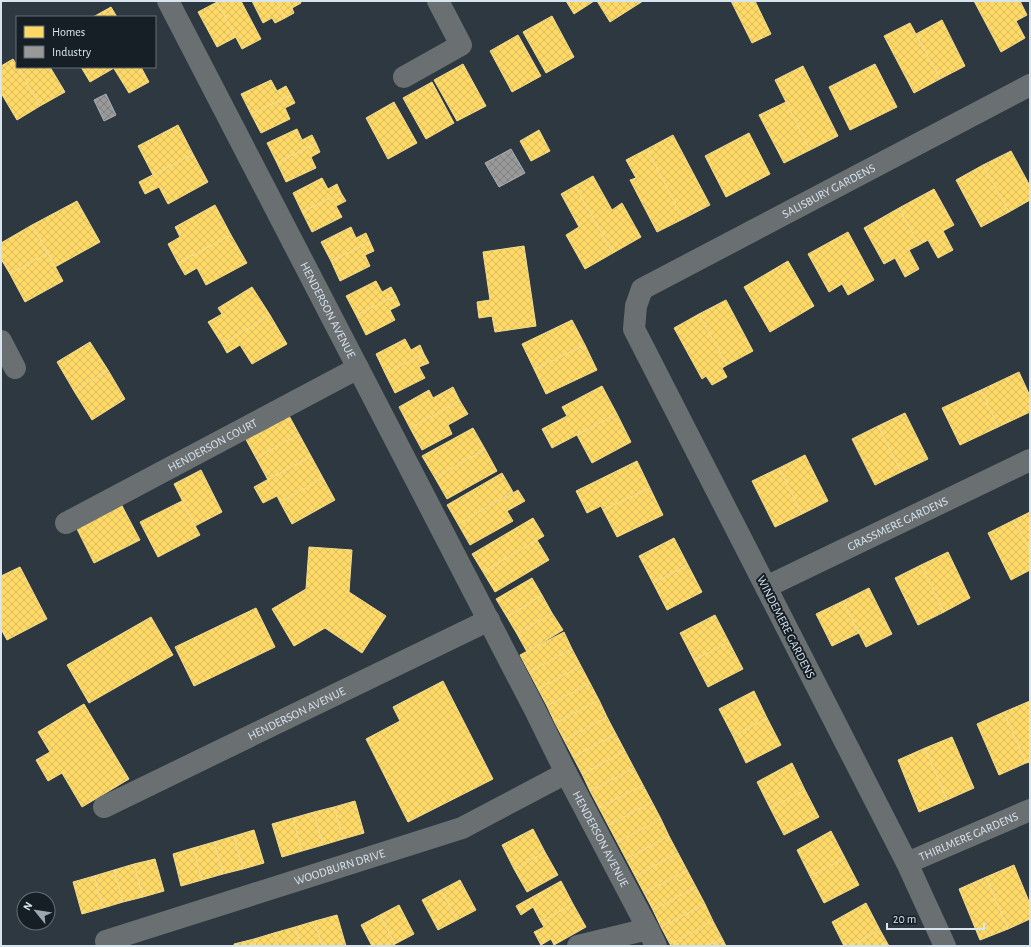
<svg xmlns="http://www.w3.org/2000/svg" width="1031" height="947" font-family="'Alegreya Sans',sans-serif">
	<defs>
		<pattern id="homes-cross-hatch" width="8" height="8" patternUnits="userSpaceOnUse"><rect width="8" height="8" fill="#ffd966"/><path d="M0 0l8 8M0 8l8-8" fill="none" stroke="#d9bb60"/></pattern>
		<pattern id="industry-cross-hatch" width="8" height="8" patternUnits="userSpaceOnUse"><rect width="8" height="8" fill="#999"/><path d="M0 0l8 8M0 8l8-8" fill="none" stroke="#7f8080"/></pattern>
	</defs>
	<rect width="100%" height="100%" fill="#2d3840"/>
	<!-- homes -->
	<path fill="url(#homes-cross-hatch)" stroke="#f3dc8f" d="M 220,1 L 241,1 L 261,39 L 242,49 L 217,2 Z
		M 252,1 L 276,1 L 285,18 L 275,23 L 272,18 L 263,23 Z
		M 276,1 L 300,1 L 301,3 L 292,8 L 294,13 L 285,18 Z
		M 566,1 L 594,1 L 574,14 Z
		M 597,1 L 643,1 L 610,22 Z
		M 731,1 L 755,1 L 771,34 L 752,43 Z
		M 974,1 L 1020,1 L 1027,15 L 1016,21 L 1025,38 L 1001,52 Z
		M 217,2 L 236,37 L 217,47 L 198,12 Z
		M 111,7 L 117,17 L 93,17 Z
		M 552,16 L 574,57 L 546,73 L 523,32 Z
		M 942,20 L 965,66 L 940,79 L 916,34 Z
		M 910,23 L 940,79 L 914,93 L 884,36 Z
		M 518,35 L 541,76 L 512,92 L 490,51 Z
		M 13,59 L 17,65 L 17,67 L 18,67 L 40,106 L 17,120 L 1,93 L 1,66 Z
		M 463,64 L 486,106 L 457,121 L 434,80 Z
		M 875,64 L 897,107 L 850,130 L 829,87 Z
		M 803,66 L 838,136 L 810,150 L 775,80 Z
		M 18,67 L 50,67 L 65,92 L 40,106 Z
		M 81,67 L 113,67 L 114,68 L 90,82 Z
		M 113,67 L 141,67 L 149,82 L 129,93 Z
		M 271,80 L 277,91 L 286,86 L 291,95 L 251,114 L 241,94 Z
		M 432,82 L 454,123 L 426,139 L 403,98 Z
		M 291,95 L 295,103 L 285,108 L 290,119 L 261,133 L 251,114 Z
		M 394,102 L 417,143 L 388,159 L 366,118 Z
		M 786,102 L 810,150 L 784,163 L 759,115 Z
		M 178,125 L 193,154 L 153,175 L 138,146 Z
		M 297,129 L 302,140 L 312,135 L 316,143 L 277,163 L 267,143 Z
		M 539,130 L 550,151 L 531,161 L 520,141 Z
		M 749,133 L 770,174 L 726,197 L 705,156 Z
		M 673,135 L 710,205 L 683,219 L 647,149 Z
		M 316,143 L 320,152 L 311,157 L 316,168 L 286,182 L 277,163 Z
		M 647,149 L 683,219 L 657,232 L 630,180 L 636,178 L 626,160 Z
		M 1011,151 L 1030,186 L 1030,200 L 1009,212 L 983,165 Z
		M 193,154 L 208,182 L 168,204 L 159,187 L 145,194 L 139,182 Z
		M 983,165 L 1009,212 L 981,227 L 956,180 Z
		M 593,176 L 612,210 L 622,203 L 641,237 L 613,253 L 575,186 Z
		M 322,178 L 328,189 L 337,184 L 341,193 L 302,212 L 293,193 Z
		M 575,186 L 613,253 L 585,269 L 566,235 L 579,227 L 561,194 Z
		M 934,189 L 954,225 L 943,231 L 953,250 L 938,258 L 928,240 L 919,245 L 899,208 Z
		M 341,193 L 346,201 L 336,206 L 342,217 L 312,232 L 302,212 Z
		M 77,201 L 100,242 L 55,267 L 32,225 Z
		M 215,205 L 231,235 L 178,263 L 168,244 L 180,237 L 175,227 Z
		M 899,208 L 919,245 L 909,250 L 919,269 L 905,277 L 895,258 L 884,264 L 864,228 Z
		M 32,225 L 48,253 L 10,274 L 1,259 L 1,243 Z
		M 351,227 L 356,238 L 366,233 L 370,242 L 331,261 L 321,242 Z
		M 848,232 L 874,280 L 848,295 L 842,284 L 829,292 L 808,254 Z
		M 231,235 L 247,263 L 206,285 L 197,268 L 185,275 L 178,263 Z
		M 370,242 L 374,251 L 365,255 L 370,266 L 340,281 L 331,261 Z
		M 524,246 L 536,326 L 495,332 L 492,316 L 479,318 L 477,302 L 490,300 L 483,252 Z
		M 48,253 L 63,281 L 25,302 L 10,274 Z
		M 788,261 L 814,306 L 770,332 L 744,287 Z
		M 376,281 L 382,292 L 391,287 L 396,296 L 356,315 L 346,296 Z
		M 252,287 L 270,315 L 222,344 L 208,322 L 222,314 L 218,308 Z
		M 396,296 L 400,305 L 390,310 L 395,320 L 366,335 L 356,315 Z
		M 726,300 L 753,351 L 727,365 L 699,314 Z
		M 699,314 L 727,365 L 722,368 L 727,377 L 712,385 L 706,376 L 702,379 L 674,328 Z
		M 270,315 L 287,344 L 252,364 L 240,345 L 227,353 L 222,344 Z
		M 572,320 L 585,345 L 534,369 L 522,344 Z
		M 405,339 L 411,350 L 420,345 L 424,354 L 385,373 L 376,354 Z
		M 90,342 L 108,370 L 74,391 L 57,362 Z
		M 585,345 L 597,370 L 546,394 L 534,369 Z
		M 424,354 L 429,363 L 419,367 L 425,378 L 395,393 L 385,373 Z
		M 108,370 L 125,399 L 92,420 L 74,391 Z
		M 1019,372 L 1030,396 L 1030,412 L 998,427 L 981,390 Z
		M 602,386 L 617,414 L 552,448 L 542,429 L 567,416 L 562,407 Z
		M 453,387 L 460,401 L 410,428 L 399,407 L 429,390 L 433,398 Z
		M 981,390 L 998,427 L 960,445 L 942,408 Z
		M 460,401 L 468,414 L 448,425 L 452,434 L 422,450 L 410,428 Z
		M 287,412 L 299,434 L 256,458 L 244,436 Z
		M 905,413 L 928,459 L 901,472 L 878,426 Z
		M 617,414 L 631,442 L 592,463 L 577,435 Z
		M 878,426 L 901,472 L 875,485 L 852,439 Z
		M 473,428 L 485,449 L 435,478 L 422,456 Z
		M 299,434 L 311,456 L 268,480 L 256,458 Z
		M 485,449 L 497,471 L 447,499 L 435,478 Z
		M 805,455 L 828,501 L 802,514 L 779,468 Z
		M 311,456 L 323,478 L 280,502 L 277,496 L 263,503 L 254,487 Z
		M 637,461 L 650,488 L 603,510 L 601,506 L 587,513 L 576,491 Z
		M 779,468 L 802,514 L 775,527 L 752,481 Z
		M 201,470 L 222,512 L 195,526 L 174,484 Z
		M 502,473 L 513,492 L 458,524 L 447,505 Z
		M 323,478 L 335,500 L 292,524 L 280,502 Z
		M 650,488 L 663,515 L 617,537 L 603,510 Z
		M 518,490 L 525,501 L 507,511 L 513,521 L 470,545 L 458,524 Z
		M 182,501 L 200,535 L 158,557 L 140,522 Z
		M 120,502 L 140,540 L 94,563 L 75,525 Z
		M 1030,512 L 1030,551 L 1014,520 Z
		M 533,518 L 544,536 L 483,572 L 472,554 Z
		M 1014,520 L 1030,551 L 1030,570 L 1011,580 L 988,533 Z
		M 674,538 L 688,565 L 653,583 L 639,556 Z
		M 537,540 L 549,560 L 495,592 L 483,572 Z
		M 309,547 L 352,550 L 349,592 L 386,616 L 362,653 L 325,628 L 294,646 L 272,609 L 306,589 Z
		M 948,552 L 970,598 L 944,612 L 921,565 Z
		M 688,565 L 702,592 L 667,610 L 653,583 Z
		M 921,565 L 944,612 L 918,625 L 895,578 Z
		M 20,567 L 47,619 L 7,640 L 1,629 L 1,576 Z
		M 532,578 L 542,595 L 507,617 L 496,599 Z
		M 869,588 L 892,634 L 866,647 L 843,601 Z
		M 542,595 L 552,613 L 517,634 L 507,617 Z
		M 843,601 L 859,633 L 832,646 L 816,614 Z
		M 256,608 L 275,647 L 194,686 L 175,647 Z
		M 552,613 L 563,630 L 527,652 L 517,634 Z
		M 715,615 L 729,642 L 694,660 L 680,633 Z
		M 151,617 L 173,655 L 89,703 L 67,665 Z
		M 564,632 L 572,649 L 529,672 L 520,655 Z
		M 729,642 L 743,669 L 708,687 L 694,660 Z
		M 572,649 L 581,666 L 538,689 L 529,672 Z
		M 581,666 L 590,683 L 547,706 L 538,689 Z
		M 443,681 L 493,779 L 408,822 L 366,739 L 400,721 L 393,707 Z
		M 590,683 L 599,700 L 555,723 L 547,706 Z
		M 754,691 L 767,718 L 733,736 L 719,709 Z
		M 599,700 L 607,717 L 564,740 L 555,723 Z
		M 1030,701 L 1030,762 L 1026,763 L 1004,712 Z
		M 84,704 L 129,779 L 82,807 L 62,773 L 48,781 L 36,760 L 50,752 L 38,732 Z
		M 1004,712 L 1026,763 L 999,775 L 977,724 Z
		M 607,717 L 616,734 L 573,757 L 564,740 Z
		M 767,718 L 781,745 L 746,763 L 733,736 Z
		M 616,734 L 625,751 L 582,774 L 573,757 Z
		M 952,737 L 974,788 L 947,800 L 925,748 Z
		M 925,748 L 947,800 L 919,812 L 898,760 Z
		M 625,751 L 634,768 L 590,791 L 582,774 Z
		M 792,763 L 805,790 L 770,808 L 757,782 Z
		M 634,768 L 643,785 L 599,808 L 590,791 Z
		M 643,785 L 652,802 L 608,825 L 599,808 Z
		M 805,790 L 819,817 L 784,835 L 770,808 Z
		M 355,801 L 364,833 L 343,839 L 334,807 Z
		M 652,802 L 661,819 L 617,842 L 608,825 Z
		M 334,807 L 343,839 L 323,845 L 314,812 Z
		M 314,812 L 323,845 L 302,851 L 293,818 Z
		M 293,818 L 302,851 L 282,857 L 272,824 Z
		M 661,819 L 669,836 L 626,859 L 617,842 Z
		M 533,829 L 545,852 L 514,869 L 502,845 Z
		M 254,830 L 264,863 L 243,869 L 234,836 Z
		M 831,831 L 845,858 L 810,876 L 797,850 Z
		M 234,836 L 243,869 L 223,874 L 214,842 Z
		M 669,836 L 678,853 L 635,876 L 626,859 Z
		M 214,842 L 223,874 L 202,880 L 193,848 Z
		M 193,848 L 202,880 L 181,886 L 173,854 Z
		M 545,852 L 558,875 L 527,892 L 514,869 Z
		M 678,853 L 687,870 L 644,893 L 635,876 Z
		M 845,858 L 859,885 L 824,903 L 810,876 Z
		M 155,859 L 164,891 L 143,897 L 134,864 Z
		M 134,864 L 143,897 L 123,902 L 114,870 Z
		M 1014,865 L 1030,904 L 1030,919 L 1008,929 L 986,877 Z
		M 114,870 L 123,902 L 103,908 L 94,876 Z
		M 687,870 L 696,887 L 653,910 L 644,893 Z
		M 94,876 L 103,908 L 82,914 L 73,882 Z
		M 986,877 L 1008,929 L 980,940 L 959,889 Z
		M 460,880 L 476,910 L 457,920 L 441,890 Z
		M 561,881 L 573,904 L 541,922 L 533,907 L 521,915 L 516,906 Z
		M 696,887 L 705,904 L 661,927 L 653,910 Z
		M 441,890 L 457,920 L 438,930 L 422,900 Z
		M 866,903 L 880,930 L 850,946 L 844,946 L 832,922 Z
		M 573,904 L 586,927 L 554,945 L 551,939 L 541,945 L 534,932 L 544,927 L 541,922 Z
		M 705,904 L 713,921 L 670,944 L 661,927 Z
		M 399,905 L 414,934 L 395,944 L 380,915 Z
		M 337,915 L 346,946 L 322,946 L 315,921 Z
		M 380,915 L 395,944 L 392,946 L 372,946 L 361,925 Z
		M 315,921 L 322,946 L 300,946 L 295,927 Z
		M 713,921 L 722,938 L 707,946 L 671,946 L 670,944 Z
		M 295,927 L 300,946 L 278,946 L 274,933 Z
		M 880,930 L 889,946 L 850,946 Z
		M 274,933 L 278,946 L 256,946 L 254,939 Z
		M 722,938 L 726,946 L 707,946 Z
		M 254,939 L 256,946 L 234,946 L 234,944 Z"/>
	<!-- industry -->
	<path fill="url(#industry-cross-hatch)" stroke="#acb0b2" d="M 106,94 L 116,115 L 104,121 L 94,100 Z
		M 511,149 L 525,173 L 499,187 L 485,163 Z"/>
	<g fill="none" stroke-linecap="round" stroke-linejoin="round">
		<!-- minor -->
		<g stroke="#6a6f71" stroke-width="22">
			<path id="s1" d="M 168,1 L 535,710 L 566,773 L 648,929 L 656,946"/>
			<path d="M 404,77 L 461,45 L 438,1"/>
			<path d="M 1,341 L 15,368"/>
			<path id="s2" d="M 66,523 L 358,368"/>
			<path id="s3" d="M 766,587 L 1030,460"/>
			<path id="s4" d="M 104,807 L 489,620"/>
			<path id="s5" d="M 907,863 L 1030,810"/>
			<path id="s6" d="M 106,941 L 462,828 L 566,773"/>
			<path d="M 578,946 L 648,929"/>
			<path id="s7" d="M 945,946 L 907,863 L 634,329 L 636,306 L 642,289 L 1030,85"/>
		</g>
	</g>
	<g text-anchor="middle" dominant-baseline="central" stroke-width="4" stroke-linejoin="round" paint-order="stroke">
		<!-- street labels -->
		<g font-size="12" fill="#d8e4ee" stroke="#161f26">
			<text stroke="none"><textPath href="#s7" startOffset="943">SALISBURY GARDENS</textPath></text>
			<text stroke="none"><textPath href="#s1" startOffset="348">HENDERSON AVENUE</textPath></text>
			<text stroke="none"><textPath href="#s2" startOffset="166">HENDERSON COURT</textPath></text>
			<text stroke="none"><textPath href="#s3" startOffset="146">GRASSMERE GARDENS</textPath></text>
			<text transform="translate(786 627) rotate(63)">WINDEMERE GARDENS</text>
			<text stroke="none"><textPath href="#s4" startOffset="214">HENDERSON AVENUE</textPath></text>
			<text stroke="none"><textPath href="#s5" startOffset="67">THIRLMERE GARDENS</textPath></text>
			<text stroke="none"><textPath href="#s1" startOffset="943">HENDERSON AVENUE</textPath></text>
			<text stroke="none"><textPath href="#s6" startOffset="245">WOODBURN DRIVE</textPath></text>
		</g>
	</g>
	<!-- border -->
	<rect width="1031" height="947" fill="none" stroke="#d8e4ee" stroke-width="4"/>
	<!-- legend -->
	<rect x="16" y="16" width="140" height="52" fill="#161f26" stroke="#646e76"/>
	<rect x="24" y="26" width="20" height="12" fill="#ffd966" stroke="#646e76"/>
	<text x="52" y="36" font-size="12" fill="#d8e4ee">Homes</text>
	<rect x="24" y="46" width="20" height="12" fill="#999999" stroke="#646e76"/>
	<text x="52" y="56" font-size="12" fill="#d8e4ee">Industry</text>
	<!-- north arrow -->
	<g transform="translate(36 911) rotate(300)"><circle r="19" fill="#161f26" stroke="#646e76"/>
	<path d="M0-3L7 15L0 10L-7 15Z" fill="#9ca8b1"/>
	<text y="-6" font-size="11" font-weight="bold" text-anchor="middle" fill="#d8e4ee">N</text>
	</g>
	<!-- scale -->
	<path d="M887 923v6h97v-6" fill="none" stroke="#d8e4ee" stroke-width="2"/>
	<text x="893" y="923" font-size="12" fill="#d8e4ee" stroke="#161f26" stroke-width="3" paint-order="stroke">20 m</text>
</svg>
